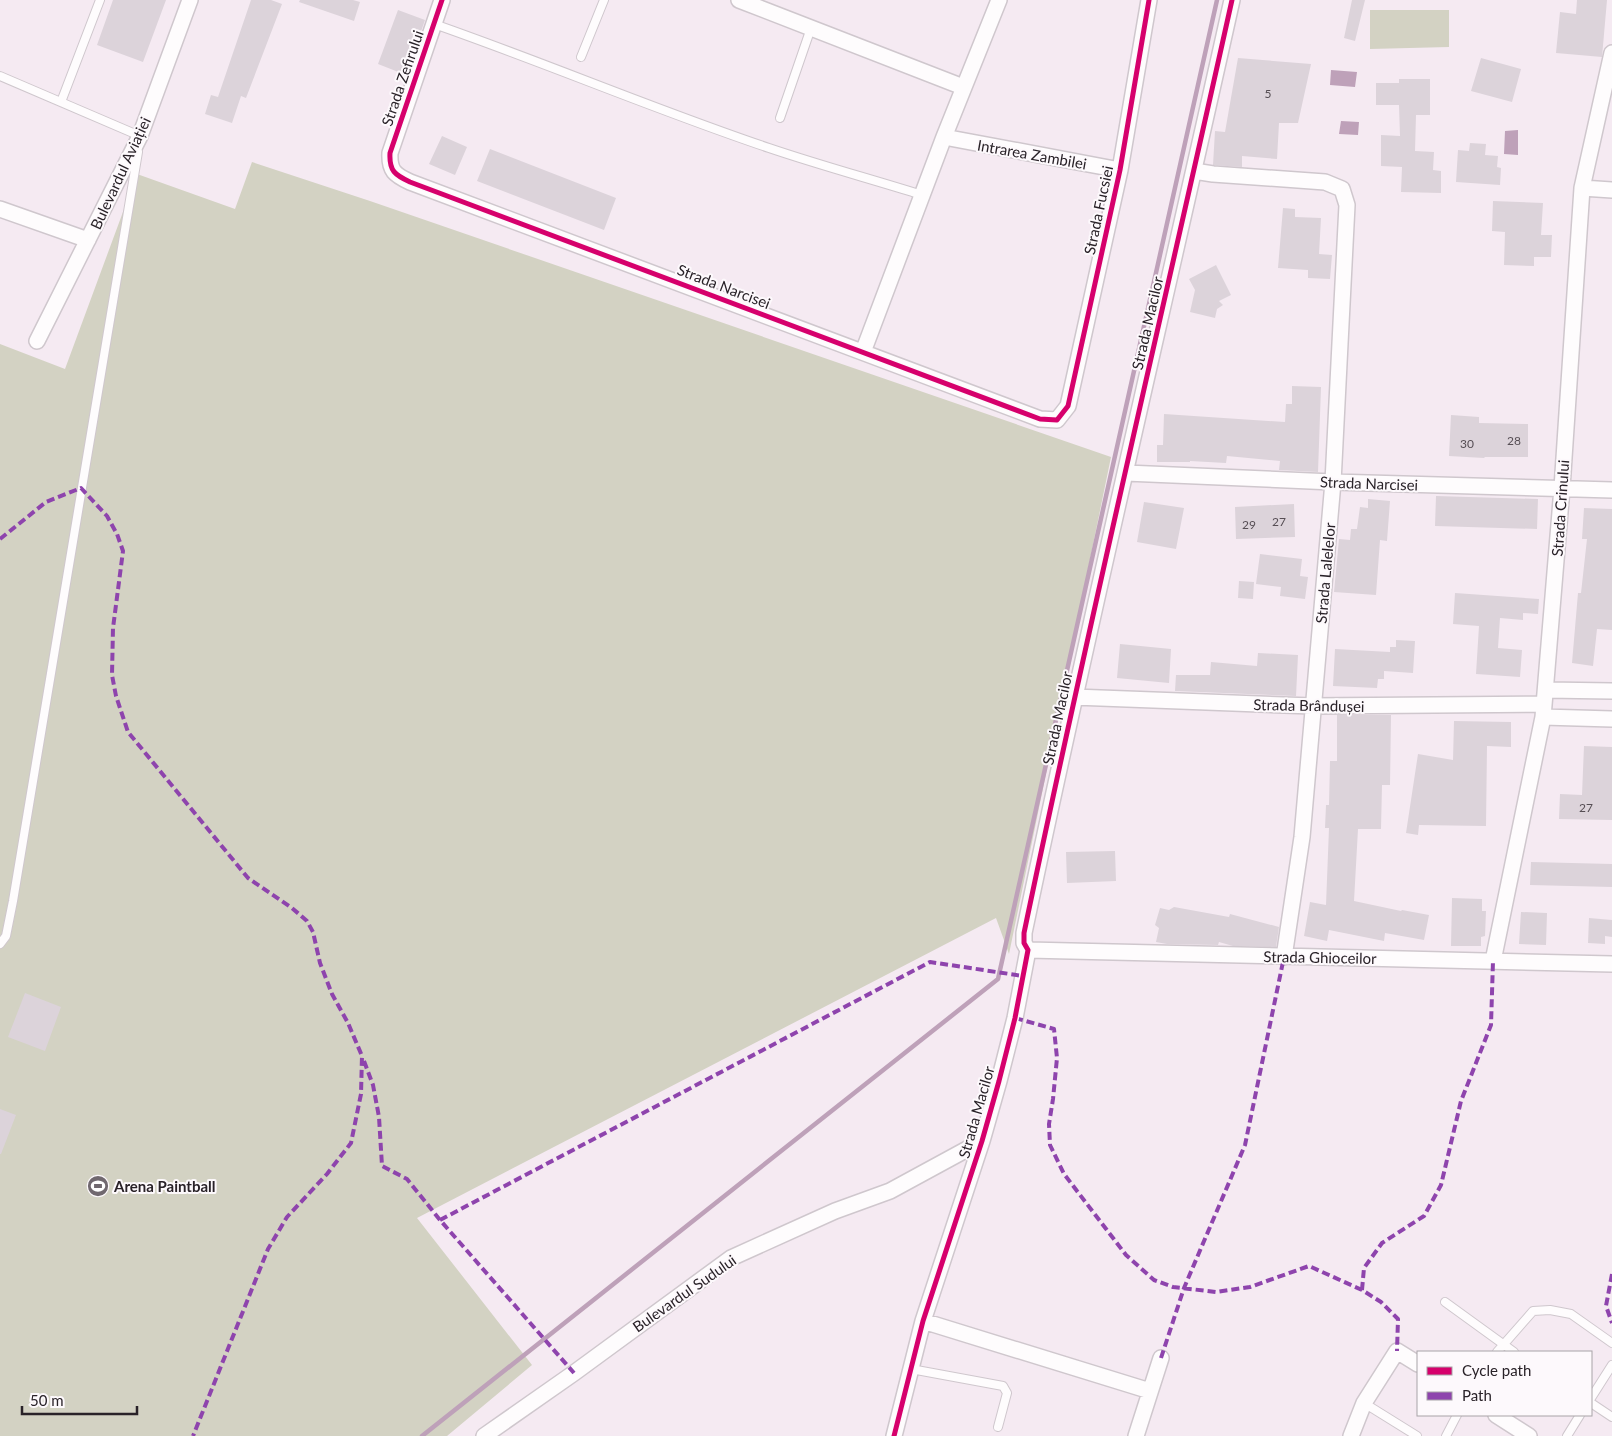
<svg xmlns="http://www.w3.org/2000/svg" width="1612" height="1436" font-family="Lato,sans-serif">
	<rect width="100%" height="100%" fill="#f5eaf2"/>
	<!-- green -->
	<path fill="#d3d2c3" d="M 1370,10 L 1449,10 L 1449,47 L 1370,49 Z
		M 252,162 L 370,201 L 1111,457 L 1009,954 L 996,918 L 417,1218 L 532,1365 L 447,1436 L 0,1436 L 0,344 L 65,369 L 137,174 L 235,209 Z"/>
	<!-- water -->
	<path fill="#bea1b9" d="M 1331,70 L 1357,72 L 1355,87 L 1330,85 Z
		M 1341,121 L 1359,122 L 1358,135 L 1339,134 Z
		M 1518,130 L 1518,155 L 1504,154 L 1505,131 Z"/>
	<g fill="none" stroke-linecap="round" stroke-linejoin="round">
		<!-- stream -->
		<path stroke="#bea1b9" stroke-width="4.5" d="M 422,1436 L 998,979 L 1217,0"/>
	</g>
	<!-- building -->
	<path fill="#dcd3da" d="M 113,0 L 166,0 L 143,62 L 97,45 Z
		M 251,0 L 271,0 L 282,4 L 246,98 L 241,96 L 232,123 L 205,114 L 211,95 L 218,97 Z
		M 300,0 L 353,0 L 360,2 L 354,21 L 299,2 Z
		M 1352,0 L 1365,0 L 1355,41 L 1344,38 Z
		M 1577,0 L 1607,0 L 1602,57 L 1556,53 L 1560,12 L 1576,14 Z
		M 398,10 L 425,20 L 406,75 L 378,64 Z
		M 1238,58 L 1311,64 L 1298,123 L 1279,123 L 1277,159 L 1242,156 L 1242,167 L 1213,165 L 1215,131 L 1225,132 Z
		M 1481,58 L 1521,69 L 1512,102 L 1471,91 Z
		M 1399,79 L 1430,79 L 1430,115 L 1416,115 L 1415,151 L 1434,152 L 1433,170 L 1441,171 L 1441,193 L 1401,192 L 1402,167 L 1381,166 L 1381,135 L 1400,136 L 1399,105 L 1376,105 L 1376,83 L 1399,83 Z
		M 442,136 L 467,147 L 455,175 L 429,164 Z
		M 1470,143 L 1486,144 L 1485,155 L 1498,156 L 1497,167 L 1501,168 L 1500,185 L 1456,182 L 1458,150 L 1469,151 Z
		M 490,149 L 616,198 L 604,230 L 477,181 Z
		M 1493,201 L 1543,203 L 1541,235 L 1552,235 L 1551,257 L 1534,257 L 1534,266 L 1504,265 L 1505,232 L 1492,231 Z
		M 1283,208 L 1295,209 L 1295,217 L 1321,218 L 1319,254 L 1332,255 L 1330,279 L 1308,278 L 1308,270 L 1278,268 Z
		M 1216,265 L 1231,295 L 1219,301 L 1223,305 L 1217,309 L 1215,318 L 1190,312 L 1195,290 L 1189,279 Z
		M 1292,386 L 1321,387 L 1318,472 L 1279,470 L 1280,461 L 1227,456 L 1226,463 L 1190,461 L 1190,462 L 1157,462 L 1157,445 L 1163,445 L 1164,414 L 1285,422 L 1286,404 L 1292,404 Z
		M 1451,415 L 1479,417 L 1479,423 L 1528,424 L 1528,457 L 1485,457 L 1484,458 L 1449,456 Z
		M 1436,496 L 1538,499 L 1537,529 L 1435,526 Z
		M 1368,499 L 1390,501 L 1387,541 L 1380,540 L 1376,595 L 1334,592 L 1339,539 L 1350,540 L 1351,529 L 1357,529 L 1360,507 L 1368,508 Z
		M 1144,502 L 1184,508 L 1176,549 L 1137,542 Z
		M 1294,504 L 1295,537 L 1236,539 L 1235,507 Z
		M 1584,508 L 1612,509 L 1612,630 L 1597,629 L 1593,666 L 1572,663 L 1578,593 L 1581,593 L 1587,539 L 1582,539 Z
		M 1260,554 L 1302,559 L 1300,576 L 1308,577 L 1305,599 L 1280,596 L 1281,587 L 1256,584 Z
		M 1239,581 L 1254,582 L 1253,599 L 1238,598 Z
		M 1455,593 L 1539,599 L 1538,614 L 1523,613 L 1523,620 L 1500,618 L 1498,648 L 1522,650 L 1520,677 L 1476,674 L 1479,626 L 1453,624 Z
		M 1396,640 L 1415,641 L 1413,673 L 1384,671 L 1384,679 L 1378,679 L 1377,688 L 1333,686 L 1335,649 L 1390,652 L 1390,647 L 1396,647 Z
		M 1120,644 L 1171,649 L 1169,683 L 1117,678 Z
		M 1258,653 L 1298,655 L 1296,696 L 1175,691 L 1176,675 L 1210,675 L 1211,662 L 1257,666 Z
		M 1337,715 L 1391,715 L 1390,785 L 1382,785 L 1381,829 L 1358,829 L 1354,901 L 1401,911 L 1402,910 L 1429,915 L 1424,940 L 1385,933 L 1384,941 L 1329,930 L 1327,941 L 1304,936 L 1310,902 L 1326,905 L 1329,828 L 1325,828 L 1326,805 L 1329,805 L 1330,761 L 1337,761 Z
		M 1454,721 L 1511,722 L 1511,747 L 1487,746 L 1486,826 L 1419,825 L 1418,835 L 1406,833 L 1418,754 L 1453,760 Z
		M 1584,746 L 1612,747 L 1612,820 L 1559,819 L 1560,794 L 1582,795 Z
		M 1115,851 L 1116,881 L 1067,883 L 1066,852 Z
		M 1531,862 L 1612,864 L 1612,887 L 1530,885 Z
		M 1452,898 L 1482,899 L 1482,911 L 1486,911 L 1485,936 L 1481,937 L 1481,946 L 1451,946 Z
		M 1174,907 L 1229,917 L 1230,914 L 1279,927 L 1276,947 L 1233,946 L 1219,942 L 1218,945 L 1167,944 L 1156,942 L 1159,928 L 1155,925 L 1160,908 L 1169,910 Z
		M 1521,912 L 1547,913 L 1546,945 L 1519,944 Z
		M 1589,918 L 1612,920 L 1612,937 L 1605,936 L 1605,944 L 1588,943 Z
		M 25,993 L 61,1007 L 45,1051 L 8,1037 Z
		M 0,1109 L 16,1115 L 1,1154 L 0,1154 Z"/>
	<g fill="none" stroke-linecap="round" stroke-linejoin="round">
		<!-- service casing -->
		<g stroke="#cfc7cd" stroke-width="10">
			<path id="service" d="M 434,24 C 546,63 656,110 769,148 C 819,165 871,179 922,195
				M 581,57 L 604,0
				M 0,76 L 140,136 L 140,138
				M 61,102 L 100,0
				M 780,118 L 811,28
				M 0,944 L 6,936 L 13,901 L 138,152
				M 1445,1302 L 1514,1352
				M 1497,1352 L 1533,1311 L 1550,1310 L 1571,1314 L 1612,1343
				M 911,1369 L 1003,1386 L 1007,1393 L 998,1427
				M 1591,1398 L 1612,1365
				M 1364,1403 L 1417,1436
				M 1591,1403 L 1612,1417
				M 1446,1436 L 1457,1415
				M 1567,1436 L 1580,1415"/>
		</g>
		<!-- minor casing -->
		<g stroke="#cfc7cd" stroke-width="18">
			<path id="minor" d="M 442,0 L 390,153 C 389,171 395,175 410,182 L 1040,419 L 1057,420 L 1068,406 L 1120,170 L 1149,0
				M 739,0 L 963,87
				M 944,137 L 1120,170
				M 1194,171 L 1213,174 L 1325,182 L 1342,189 L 1347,205 L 1333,482 L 1302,837 L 1284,957
				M 1582,188 L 1612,190
				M 0,209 L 88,240
				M 37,341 L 140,136 L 190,0
				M 863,352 L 944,137 L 999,0
				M 1126,473 L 1333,482 L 1612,490
				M 1546,690 L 1612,691
				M 1074,697 L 1312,706 L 1544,704
				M 1543,717 L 1612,719
				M 1028,950 L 1612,964
				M 1493,961 L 1543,717 L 1562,488 L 1582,188 L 1612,53
				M 923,1321 L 1150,1391
				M 1496,1415 L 1529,1436
				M 484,1436 L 574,1373 L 731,1258 L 835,1211 L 890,1191 L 982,1141
				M 894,1436 L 923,1321 L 982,1141 L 999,1081 L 1015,1018 L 1028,950 L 1024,943 L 1024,933 C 1089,621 1163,311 1232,0
				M 1136,1436 L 1161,1358
				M 1351,1436 L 1364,1403 L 1397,1351 L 1418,1364"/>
		</g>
		<!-- service -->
		<use href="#service" stroke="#fefcfd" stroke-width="8"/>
		<!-- minor -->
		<use href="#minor" stroke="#fefcfd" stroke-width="15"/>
		<!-- quiet -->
		<path stroke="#8e44ad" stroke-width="4" stroke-dasharray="8 4" stroke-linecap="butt" d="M 0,539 L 46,502 L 81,488 L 107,516 L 117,534 L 123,551 L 113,628 L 112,675 L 116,696 L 128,732 L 248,878 L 292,908 L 307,921 L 313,932 L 320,963 L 332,994 L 348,1023 L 362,1056 L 361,1094 L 351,1143 L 327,1174 L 287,1217 L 268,1249 L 193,1436
			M 1015,1018 L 1054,1029 L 1057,1058 L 1053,1099 L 1049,1124 L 1050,1145 L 1064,1174 L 1126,1255 L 1154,1280 L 1173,1287 L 1216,1292 L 1250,1287 L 1309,1266 L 1362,1290 L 1381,1302 L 1398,1319 L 1397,1351
			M 364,1061 L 373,1085 L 379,1117 L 382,1166 L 407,1179 L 440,1220 L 574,1373
			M 440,1220 L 930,962 L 1023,976
			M 1612,1274 L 1606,1306 L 1612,1323
			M 1362,1290 L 1364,1268 L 1382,1243 L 1424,1216 L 1441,1185 L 1461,1101 L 1491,1025 L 1493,961
			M 1161,1358 L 1184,1288 L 1245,1145 L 1284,957"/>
		<!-- cycleway casing -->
		<g stroke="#fdf9fc" stroke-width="8">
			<path id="cycleway" d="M 442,0 L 390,153 C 389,171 395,175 410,182 L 1040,419 L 1057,420 L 1068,406 L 1120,170 L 1149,0
				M 894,1436 L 923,1321 L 982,1141 L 999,1081 L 1015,1018 L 1028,950 L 1024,943 L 1024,933 C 1089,621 1163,311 1232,0"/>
		</g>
		<!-- cycleway -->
		<use href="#cycleway" stroke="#d6006c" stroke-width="5"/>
	</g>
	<!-- icons -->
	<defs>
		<g id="stadium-disc" transform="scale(1.125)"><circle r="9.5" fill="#70686f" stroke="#fdf9fc"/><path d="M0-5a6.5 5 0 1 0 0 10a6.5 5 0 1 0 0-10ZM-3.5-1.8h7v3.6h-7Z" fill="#fff"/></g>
	</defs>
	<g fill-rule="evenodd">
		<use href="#stadium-disc" x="98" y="1186"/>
	</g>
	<g text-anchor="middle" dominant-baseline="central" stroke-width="4" stroke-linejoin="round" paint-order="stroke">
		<!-- number labels -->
		<g font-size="12" fill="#564e54">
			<text x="1268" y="93">5</text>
			<text x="1514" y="440">28</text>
			<text x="1467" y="443">30</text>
			<text x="1279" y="521">27</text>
			<text x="1249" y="524">29</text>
			<text x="1586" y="807">27</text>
		</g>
		<!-- street labels -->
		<g font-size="15" fill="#292228" stroke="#fdf9fc">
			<text transform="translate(402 78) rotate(-71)">Strada Zefirului</text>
			<text transform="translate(1032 154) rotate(10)">Intrarea Zambilei</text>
			<text transform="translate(120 173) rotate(-65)">Bulevardul Aviației</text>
			<text transform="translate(1098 210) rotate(-78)">Strada Fucsiei</text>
			<text transform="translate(724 286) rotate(21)">Strada Narcisei</text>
			<text transform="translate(1147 323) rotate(-77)">Strada Macilor</text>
			<text transform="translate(1369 483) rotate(2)">Strada Narcisei</text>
			<text transform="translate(1560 508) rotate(-86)">Strada Crinului</text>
			<text transform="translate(1325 573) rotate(-85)">Strada Lalelelor</text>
			<text transform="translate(1309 705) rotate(1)">Strada Brândușei</text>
			<text transform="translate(1057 718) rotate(-78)">Strada Macilor</text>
			<text transform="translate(1320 957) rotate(1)">Strada Ghioceilor</text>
			<text transform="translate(976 1112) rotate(-74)">Strada Macilor</text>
			<text transform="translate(684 1293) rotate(-35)">Bulevardul Sudului</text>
		</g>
		<!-- poi labels -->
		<g font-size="15" font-weight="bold" fill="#292228" stroke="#fdf9fc" text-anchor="start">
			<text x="114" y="1186">Arena Paintball</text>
		</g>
	</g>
	<!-- legend -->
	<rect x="1417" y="1351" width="175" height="65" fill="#fdf9fc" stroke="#a8a3a7"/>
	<rect x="1427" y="1367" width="25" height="8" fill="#d6006c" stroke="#a8a3a7"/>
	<text x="1462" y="1376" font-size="15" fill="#292228">Cycle path</text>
	<rect x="1427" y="1392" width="25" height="8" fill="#8e44ad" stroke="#a8a3a7"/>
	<text x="1462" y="1401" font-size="15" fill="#292228">Path</text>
	<!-- scale -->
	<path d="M22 1406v8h115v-8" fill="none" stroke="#292228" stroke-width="2.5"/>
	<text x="30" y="1406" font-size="15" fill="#292228" stroke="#fdf9fc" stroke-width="4" paint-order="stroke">50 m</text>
</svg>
